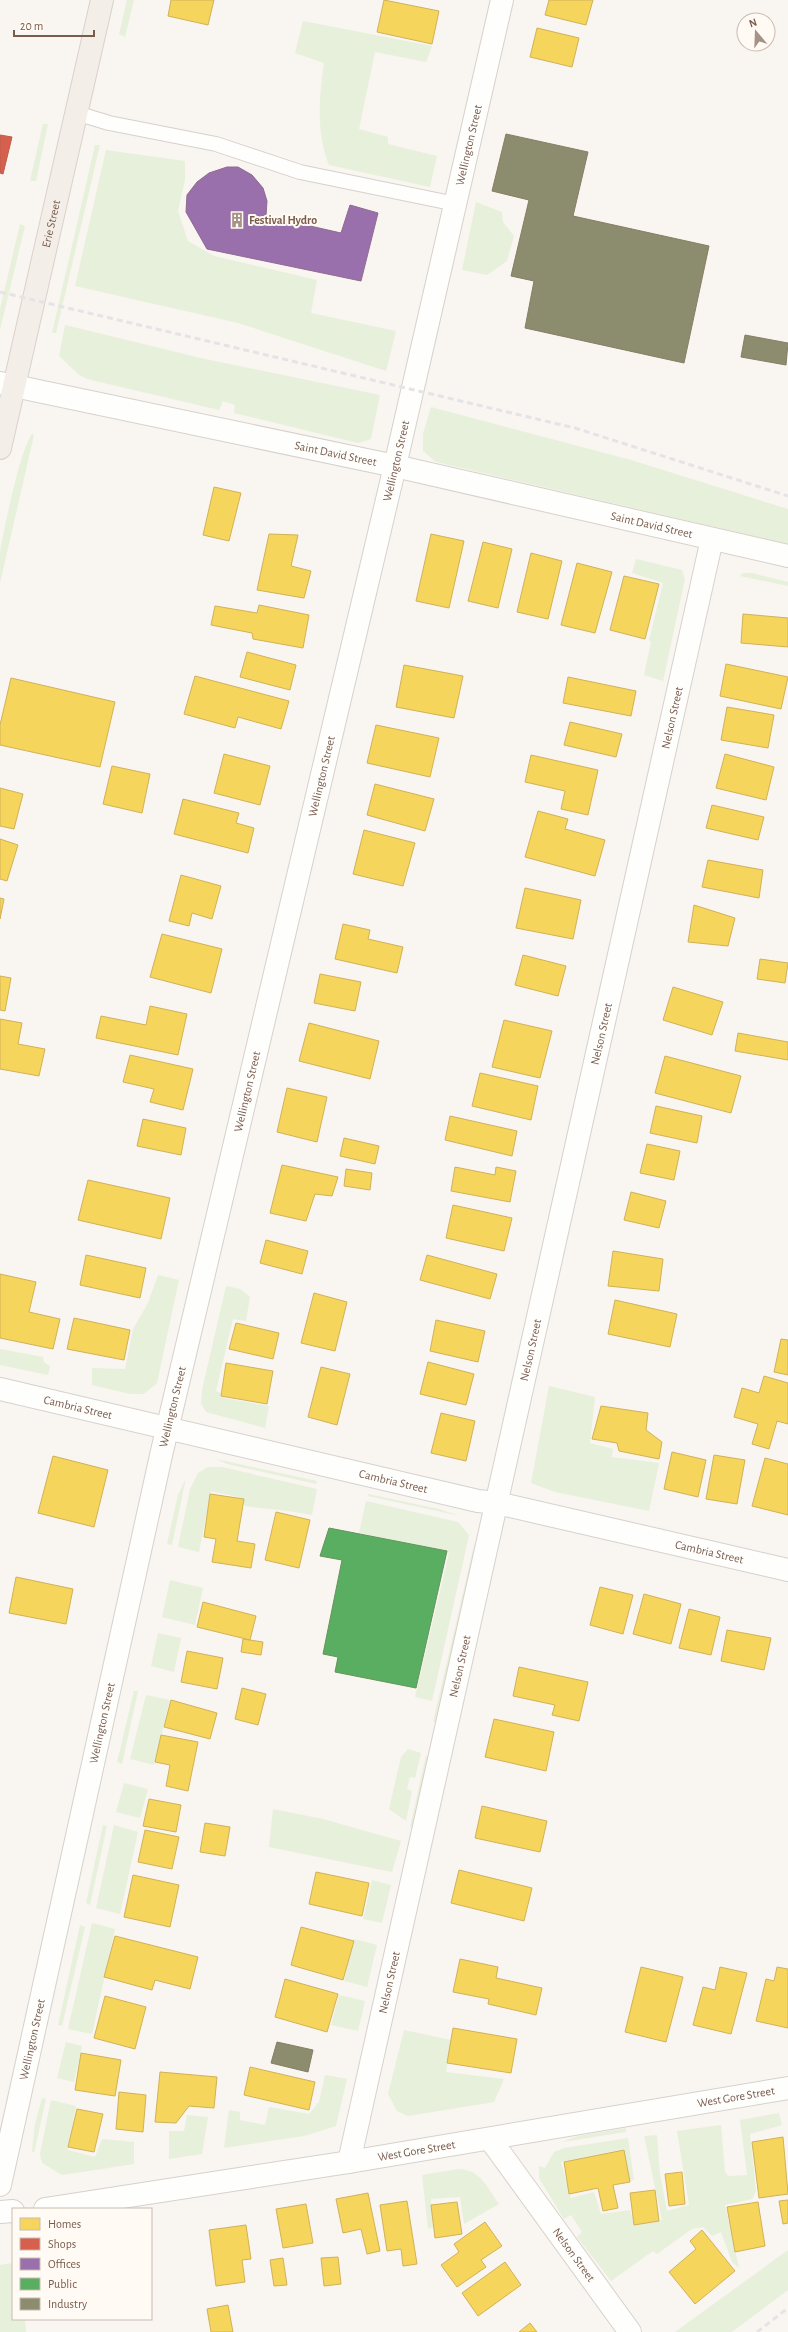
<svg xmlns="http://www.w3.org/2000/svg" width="788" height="2332" font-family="'Alegreya Sans',sans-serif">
	<rect width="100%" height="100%" fill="#f9f5f0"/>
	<!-- green -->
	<path fill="#e7f0db" d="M 127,0 L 134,0 L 125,37 L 119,34 Z
		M 303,21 L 432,46 L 426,62 L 375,52 L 359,129 L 388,137 L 388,144 L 437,156 L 430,187 L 329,165 C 316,133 319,96 324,63 L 295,53 Z
		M 43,124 L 48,124 L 36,181 L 30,181 Z
		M 95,145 L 100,145 L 56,333 L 52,333 Z
		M 106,150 L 185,161 L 185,180 L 178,211 L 188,241 L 214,256 L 317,280 L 311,313 L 396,331 L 386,371 L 238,323 L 75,286 Z
		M 476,202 L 502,212 L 503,222 L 514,236 L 507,261 L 487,275 L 462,270 Z
		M 20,224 L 25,226 L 0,330 L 0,309 Z
		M 65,325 L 205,359 L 380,395 L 371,439 L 358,443 L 234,413 L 235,405 L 223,401 L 219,410 L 87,379 L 78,374 L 59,356 Z
		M 431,407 L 631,460 L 788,509 L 788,544 L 436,462 L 423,451 L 423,434 Z
		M 32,434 L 34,435 L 0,583 C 0,573 0,562 0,552 C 4,529 20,450 32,434 Z
		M 636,559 L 682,570 L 685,579 L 663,681 L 644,675 L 651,642 L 649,640 L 663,583 L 632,573 Z
		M 743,573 L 752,573 L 788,582 L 788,586 L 740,576 Z
		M 158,1275 L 179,1280 L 157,1383 L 144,1394 L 130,1394 L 92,1385 L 92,1368 L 125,1369 L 133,1329 L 148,1303 Z
		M 226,1286 L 240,1289 L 250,1297 L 246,1321 L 233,1319 L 216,1391 L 223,1394 L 225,1398 L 269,1406 L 265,1428 L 206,1412 L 201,1403 L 202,1390 Z
		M 0,1349 L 43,1357 L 44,1362 L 50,1366 L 48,1375 L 0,1365 Z
		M 549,1386 L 595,1397 L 590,1443 L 613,1449 L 612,1457 L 659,1463 L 649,1511 L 555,1492 L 531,1483 Z
		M 216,1459 L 317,1481 L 316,1484 L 227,1464 Z
		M 208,1467 L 222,1467 L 317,1489 L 312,1515 C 289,1510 267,1509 245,1506 L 242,1498 L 211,1491 L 199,1552 L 178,1547 L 190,1489 L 198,1473 Z
		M 186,1478 L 172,1545 L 167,1544 L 178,1495 Z
		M 368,1494 L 439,1509 L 460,1516 L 368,1496 Z
		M 366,1501 L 458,1522 L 469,1535 L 432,1701 L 415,1697 L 449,1553 L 359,1533 Z
		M 475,1541 L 470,1573 L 436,1722 L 433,1722 Z
		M 170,1580 L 203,1588 L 195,1625 L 162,1617 Z
		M 158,1633 L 181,1638 L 174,1672 L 151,1666 Z
		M 134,1691 L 138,1691 L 122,1764 L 117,1762 Z
		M 146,1695 L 170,1700 L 154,1765 L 130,1759 Z
		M 408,1749 L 421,1753 L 415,1778 L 410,1777 L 407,1789 L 412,1791 L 406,1821 L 389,1809 L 401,1757 Z
		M 426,1755 L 428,1757 L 413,1828 L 410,1827 Z
		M 124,1783 L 148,1789 L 140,1818 L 116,1812 Z
		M 273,1809 L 323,1819 L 401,1841 L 392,1872 L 269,1847 Z
		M 103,1825 L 107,1826 L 90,1905 L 86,1903 Z
		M 114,1825 L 138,1832 L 120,1914 L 96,1908 Z
		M 372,1880 L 391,1885 L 382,1923 L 363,1919 Z
		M 92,1923 L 115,1929 L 92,2034 L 68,2029 Z
		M 80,1925 L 85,1927 L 62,2026 L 58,2025 Z
		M 354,1939 L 377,1945 L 367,1987 L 344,1981 Z
		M 339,1995 L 365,2001 L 358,2031 L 331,2025 Z
		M 404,2030 L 451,2040 L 446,2072 L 504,2079 L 494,2102 L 408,2116 L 397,2111 L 388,2094 Z
		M 66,2042 L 82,2046 L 74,2082 L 57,2078 Z
		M 325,2075 L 347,2079 L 336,2126 L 304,2136 L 224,2148 L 229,2110 L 240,2112 L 240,2120 L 265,2125 L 269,2107 L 309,2114 L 319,2102 Z
		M 42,2098 L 46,2099 L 34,2153 L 32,2151 L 35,2124 Z
		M 51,2100 L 76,2106 L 68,2150 L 95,2157 L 102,2139 L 134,2142 L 134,2164 L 62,2175 L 42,2163 L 40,2154 Z
		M 779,2113 L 782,2125 L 750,2134 L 756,2191 L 752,2199 L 725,2205 L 739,2268 L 732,2262 L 721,2232 L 712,2236 L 703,2227 L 692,2229 L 657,2254 L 653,2251 L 611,2281 L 577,2237 L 582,2232 L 571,2215 L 564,2219 L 539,2178 L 539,2166 L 545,2168 L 554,2152 L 564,2148 L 628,2138 L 634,2180 L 629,2181 L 624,2149 L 561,2162 L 571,2198 L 594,2192 L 601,2214 L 630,2210 L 635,2225 L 662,2220 L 644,2136 L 657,2135 L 660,2174 L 667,2211 L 689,2205 L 677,2131 L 721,2125 L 725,2172 L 728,2176 L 747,2175 L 740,2120 Z
		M 187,2115 L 208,2117 L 202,2154 L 169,2159 L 169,2131 L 184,2131 Z
		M 626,2128 L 626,2132 L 562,2142 L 578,2136 Z
		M 458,2169 C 481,2170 486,2186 499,2204 L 464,2224 L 460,2197 L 431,2199 L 433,2227 L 428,2229 L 422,2175 Z
		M 788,2250 L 788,2290 L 732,2332 L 675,2332 Z
		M 13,2263 L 13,2319 L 25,2319 L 26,2332 L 0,2332 L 0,2265 Z"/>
	<!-- homes -->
	<path fill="#f6d55c" stroke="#d1b158" d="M 171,0 L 214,0 L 208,25 L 168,16 Z
		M 384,0 L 439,11 L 432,44 L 377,32 Z
		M 549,0 L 593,0 L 586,25 L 545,15 Z
		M 537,28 L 579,38 L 572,67 L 530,57 Z
		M 214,487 L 241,493 L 229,541 L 203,535 Z
		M 269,534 L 298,535 L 291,566 L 311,571 L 304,598 L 257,590 Z
		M 431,534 L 464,541 L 449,608 L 416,601 Z
		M 483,542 L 512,549 L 498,608 L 468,601 Z
		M 531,553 L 562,561 L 548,619 L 517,612 Z
		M 577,563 L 612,572 L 595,633 L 561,625 Z
		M 624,576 L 659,584 L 645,639 L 610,630 Z
		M 259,605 L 309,615 L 303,648 L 253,639 L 252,633 L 211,625 L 215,606 L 257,613 Z
		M 743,614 L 788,618 L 788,647 L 741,643 Z
		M 247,652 L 296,665 L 290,690 L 240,677 Z
		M 726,664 L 788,677 L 781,709 L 720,696 Z
		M 404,665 L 463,676 L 454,718 L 396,707 Z
		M 195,676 L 289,701 L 281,729 L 238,717 L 235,728 L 184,714 Z
		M 568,677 L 636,691 L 631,716 L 563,703 Z
		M 11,678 L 115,702 L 100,767 L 0,745 L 0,725 Z
		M 727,707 L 774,715 L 768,748 L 721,740 Z
		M 570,722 L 622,734 L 616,757 L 564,745 Z
		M 376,725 L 439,738 L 430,777 L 367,763 Z
		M 224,754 L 270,766 L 260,805 L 214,793 Z
		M 725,754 L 774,767 L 766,800 L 716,788 Z
		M 531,755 L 598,770 L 588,815 L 561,809 L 565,791 L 525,782 Z
		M 112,766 L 150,774 L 142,813 L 103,804 Z
		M 375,784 L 434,799 L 425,831 L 367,815 Z
		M 0,788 L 23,794 L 14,829 L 0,826 Z
		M 183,799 L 239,813 L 236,823 L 254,828 L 248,853 L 174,834 Z
		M 712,805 L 764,817 L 758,840 L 706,828 Z
		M 538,811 L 568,819 L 565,829 L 605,840 L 595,876 L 525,857 Z
		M 364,830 L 415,843 L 403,886 L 353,874 Z
		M 0,839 L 18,845 L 7,881 L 0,879 Z
		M 708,860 L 763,870 L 759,898 L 702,887 Z
		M 181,875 L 221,886 L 212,919 L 192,913 L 189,926 L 169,921 Z
		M 525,888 L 581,900 L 573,939 L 516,928 Z
		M 0,898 L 4,899 L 0,919 Z
		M 694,905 L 735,918 L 728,946 L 688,942 Z
		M 343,924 L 370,930 L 368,939 L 403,947 L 397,973 L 335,959 Z
		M 162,934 L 222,949 L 211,993 L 150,977 Z
		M 523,955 L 566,966 L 558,996 L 515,985 Z
		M 760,959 L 788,963 L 785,983 L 757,979 Z
		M 320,974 L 361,982 L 355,1011 L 314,1003 Z
		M 0,976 L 11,978 L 5,1011 L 0,1010 Z
		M 673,987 L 723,1002 L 712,1035 L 663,1020 Z
		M 150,1006 L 187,1014 L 178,1055 L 96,1038 L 101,1016 L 146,1025 Z
		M 0,1019 L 22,1023 L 18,1044 L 45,1049 L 39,1076 L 0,1069 Z
		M 504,1020 L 552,1031 L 540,1078 L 492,1067 Z
		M 309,1023 L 379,1041 L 370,1079 L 299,1061 Z
		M 738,1033 L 788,1042 L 788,1060 L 735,1051 Z
		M 130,1055 L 193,1069 L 183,1110 L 150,1102 L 154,1089 L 123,1082 Z
		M 665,1056 L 741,1076 L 731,1113 L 655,1093 Z
		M 480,1073 L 538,1086 L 531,1120 L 472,1106 Z
		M 287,1088 L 327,1097 L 317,1142 L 277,1132 Z
		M 656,1106 L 702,1116 L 697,1143 L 650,1133 Z
		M 450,1116 L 517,1131 L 512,1156 L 445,1140 Z
		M 143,1119 L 186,1128 L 181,1155 L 137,1146 Z
		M 344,1138 L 379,1146 L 375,1164 L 340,1156 Z
		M 647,1144 L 680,1151 L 674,1180 L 640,1173 Z
		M 282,1165 L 338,1177 L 332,1196 L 315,1194 L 306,1221 L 270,1213 Z
		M 455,1167 L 495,1175 L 496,1167 L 516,1171 L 510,1202 L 451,1191 Z
		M 346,1169 L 372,1173 L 370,1190 L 344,1186 Z
		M 88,1180 L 170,1198 L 161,1239 L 78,1220 Z
		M 631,1192 L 666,1201 L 659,1228 L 624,1220 Z
		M 453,1205 L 512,1218 L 504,1251 L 446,1238 Z
		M 266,1240 L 308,1251 L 302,1274 L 260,1263 Z
		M 613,1251 L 663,1259 L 659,1291 L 608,1286 Z
		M 86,1255 L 146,1268 L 140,1298 L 80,1285 Z
		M 427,1255 L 497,1274 L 490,1299 L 420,1280 Z
		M 0,1274 L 36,1282 L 29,1312 L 60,1319 L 53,1349 L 0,1338 Z
		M 314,1293 L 347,1302 L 335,1351 L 301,1343 Z
		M 615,1300 L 677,1314 L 670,1347 L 608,1334 Z
		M 74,1318 L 130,1330 L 124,1360 L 67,1349 Z
		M 436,1320 L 485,1331 L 478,1362 L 430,1351 Z
		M 236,1323 L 279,1333 L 273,1359 L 229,1349 Z
		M 781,1339 L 788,1340 L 788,1375 L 774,1372 Z
		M 428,1362 L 474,1374 L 466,1405 L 420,1394 Z
		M 226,1363 L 273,1371 L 267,1404 L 221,1396 Z
		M 321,1367 L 350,1374 L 337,1425 L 308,1417 Z
		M 764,1376 L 788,1383 L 788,1424 L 777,1421 L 769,1449 L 752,1444 L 758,1424 L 734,1417 L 742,1388 L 759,1393 Z
		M 601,1406 L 648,1413 L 646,1430 L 662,1442 L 659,1459 L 619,1451 L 617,1443 L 592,1439 Z
		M 441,1413 L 475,1421 L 466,1461 L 431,1453 Z
		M 672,1452 L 706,1460 L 698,1497 L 664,1489 Z
		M 714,1455 L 745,1460 L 737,1504 L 706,1499 Z
		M 53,1456 L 108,1470 L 94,1527 L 38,1513 Z
		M 765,1458 L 788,1464 L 788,1515 L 752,1506 Z
		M 210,1494 L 244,1499 L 237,1541 L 255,1544 L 251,1568 L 212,1562 L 216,1539 L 204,1537 Z
		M 276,1512 L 310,1520 L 299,1568 L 265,1560 Z
		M 16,1577 L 73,1589 L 66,1624 L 9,1613 Z
		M 600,1587 L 633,1595 L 623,1634 L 590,1625 Z
		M 644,1594 L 681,1604 L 671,1644 L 633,1634 Z
		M 203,1602 L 256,1616 L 250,1640 L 197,1627 Z
		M 689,1609 L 720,1617 L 711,1655 L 679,1648 Z
		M 727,1630 L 771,1638 L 764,1670 L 721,1661 Z
		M 243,1639 L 263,1642 L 261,1655 L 241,1652 Z
		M 187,1651 L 223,1658 L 217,1689 L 181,1682 Z
		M 519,1667 L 588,1682 L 579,1721 L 552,1715 L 555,1705 L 513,1696 Z
		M 242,1688 L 266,1694 L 258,1725 L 235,1719 Z
		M 171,1700 L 217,1713 L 210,1739 L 164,1727 Z
		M 494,1719 L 554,1732 L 546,1771 L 485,1757 Z
		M 161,1735 L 198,1742 L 188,1791 L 166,1786 L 170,1765 L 155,1762 Z
		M 149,1799 L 181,1805 L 176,1832 L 143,1826 Z
		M 482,1806 L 547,1821 L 540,1852 L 475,1838 Z
		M 205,1823 L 230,1827 L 225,1856 L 200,1852 Z
		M 145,1830 L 179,1837 L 172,1869 L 138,1862 Z
		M 459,1870 L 532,1888 L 524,1921 L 451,1903 Z
		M 316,1872 L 369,1883 L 362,1916 L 309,1904 Z
		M 133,1875 L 179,1885 L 170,1927 L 124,1917 Z
		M 301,1927 L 354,1941 L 343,1980 L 291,1965 Z
		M 115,1936 L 198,1957 L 190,1989 L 155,1980 L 152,1990 L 104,1977 Z
		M 460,1959 L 498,1967 L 496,1978 L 542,1988 L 536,2015 L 488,2004 L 489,1999 L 453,1992 Z
		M 641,1967 L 683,1977 L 666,2042 L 625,2032 Z
		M 720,1967 L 747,1973 L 731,2034 L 693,2025 L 703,1987 L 715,1990 Z
		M 777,1967 L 788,1969 L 788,2028 L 756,2021 L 766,1979 L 774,1981 Z
		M 285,1979 L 338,1994 L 327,2032 L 275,2017 Z
		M 105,1996 L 146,2007 L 135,2049 L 94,2038 Z
		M 453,2028 L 517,2039 L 511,2073 L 447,2063 Z
		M 81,2053 L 121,2060 L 115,2096 L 75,2090 Z
		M 250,2067 L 315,2082 L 309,2110 L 244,2095 Z
		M 160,2072 L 217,2077 L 214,2108 L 189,2106 L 176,2123 L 155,2122 Z
		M 119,2092 L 146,2095 L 143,2132 L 116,2129 Z
		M 77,2109 L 103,2114 L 94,2152 L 68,2147 Z
		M 783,2137 L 788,2194 L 759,2198 L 752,2142 Z
		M 624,2150 L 630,2182 L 613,2185 L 618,2208 L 603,2211 L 598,2188 L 569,2194 L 564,2162 Z
		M 682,2172 L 685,2204 L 669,2206 L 665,2174 Z
		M 655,2190 L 659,2221 L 634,2225 L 630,2193 Z
		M 368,2193 L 380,2251 L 367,2254 L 361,2229 L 343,2233 L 336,2199 Z
		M 788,2200 L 788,2223 L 783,2224 L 779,2201 Z
		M 407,2201 L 417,2264 L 403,2266 L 401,2249 L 387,2251 L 380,2205 Z
		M 457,2202 L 462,2234 L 435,2238 L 431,2205 Z
		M 758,2202 L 765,2246 L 735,2252 L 727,2207 Z
		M 306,2204 L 313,2243 L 283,2248 L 276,2209 Z
		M 485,2222 L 502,2246 L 481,2260 L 486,2267 L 457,2287 L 441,2265 L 459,2252 L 454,2244 Z
		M 246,2225 L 251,2259 L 242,2260 L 245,2282 L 216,2286 L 209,2230 Z
		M 702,2230 L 735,2271 L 695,2304 L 669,2272 L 696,2249 L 690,2241 Z
		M 338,2257 L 341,2284 L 324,2286 L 321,2258 Z
		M 283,2258 L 287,2285 L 274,2286 L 270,2260 Z
		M 505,2262 L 521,2285 L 478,2316 L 462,2293 Z
		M 228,2305 L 233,2332 L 211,2332 L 207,2309 Z
		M 530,2323 L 537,2332 L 519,2332 Z"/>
	<!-- shops -->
	<path fill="#d6604d" stroke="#ba5f4d" d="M 0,135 L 12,137 L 3,174 L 0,173 Z"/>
	<!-- offices -->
	<path fill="#9970ab" stroke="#906a8f" d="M 227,167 L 238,167 L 252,175 L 263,188 L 267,201 L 266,216 L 341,233 L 350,205 L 378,213 L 361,281 L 207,249 L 186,212 L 187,195 L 197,182 L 209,173 Z"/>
	<!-- public -->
	<path fill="#5aae61" stroke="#64955b" d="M 329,1528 L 447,1551 L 416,1688 L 335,1672 L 338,1657 L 323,1654 L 342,1560 L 320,1556 Z"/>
	<!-- industry -->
	<path fill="#8c8c6e" stroke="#877e64" d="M 506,134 L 588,152 L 573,216 L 709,246 L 684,363 L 525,328 L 534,281 L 511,276 L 529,200 L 492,191 Z
		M 745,335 L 788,343 L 786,365 L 741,357 Z
		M 277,2042 L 313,2050 L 308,2072 L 271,2063 Z"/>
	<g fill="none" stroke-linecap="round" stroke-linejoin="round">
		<!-- service casing -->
		<g stroke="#d7d1cb" stroke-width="16">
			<path id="service" d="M 76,113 L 109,123 L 216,144 L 300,172 L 456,204"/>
		</g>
		<!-- minor casing -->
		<g stroke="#d7d1cb" stroke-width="24">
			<g id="minor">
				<path id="s1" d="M 0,383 L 395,466 L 788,556"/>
				<path id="s2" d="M 0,1389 L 478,1501 L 497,1503 L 788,1570"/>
				<path id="s3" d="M 490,2139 L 630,2332"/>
				<path id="s4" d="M 349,2162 L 712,539"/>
				<path id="s5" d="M 0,2185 L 162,1451 L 395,466 L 502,0"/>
			</g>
		</g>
		<!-- tertiary casing -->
		<g stroke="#d7d1cb" stroke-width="24">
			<g id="tertiary">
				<path id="s6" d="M 45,2209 L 349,2162 L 788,2088"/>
				<path d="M 0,2212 L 13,2211"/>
			</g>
		</g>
		<!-- primary casing -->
		<g stroke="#dad1cc" stroke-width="24">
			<g id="primary">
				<path id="s7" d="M 0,448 L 102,0"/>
			</g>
		</g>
		<!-- service -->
		<use href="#service" stroke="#fefefd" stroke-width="14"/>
		<!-- minor -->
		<use href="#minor" stroke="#fefefd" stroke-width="22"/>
		<!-- tertiary -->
		<use href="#tertiary" stroke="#fefefd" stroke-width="22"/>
		<!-- primary -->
		<use href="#primary" stroke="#f3eee8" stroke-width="22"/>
		<!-- rail -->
		<path stroke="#e6e3e7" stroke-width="3" stroke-dasharray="6 4" stroke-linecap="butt" d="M 0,292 L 575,428 L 788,496
			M 757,2332 L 788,2308"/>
	</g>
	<!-- icons -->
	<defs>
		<g id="building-bare" transform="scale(1.2)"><path d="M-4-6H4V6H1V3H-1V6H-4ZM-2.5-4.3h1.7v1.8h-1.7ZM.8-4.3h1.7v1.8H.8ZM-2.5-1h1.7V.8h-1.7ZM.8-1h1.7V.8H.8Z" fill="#a69286" stroke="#fffaf3" stroke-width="2.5" paint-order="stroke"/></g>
	</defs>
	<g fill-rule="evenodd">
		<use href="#building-bare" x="237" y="220"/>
	</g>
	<g text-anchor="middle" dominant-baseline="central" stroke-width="4" stroke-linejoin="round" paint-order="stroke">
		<!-- street labels -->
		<g font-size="12" fill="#7a5c4d" stroke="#fffaf3">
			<text stroke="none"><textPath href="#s5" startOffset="2093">Wellington Street</textPath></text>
			<text stroke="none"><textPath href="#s7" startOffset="230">Erie Street</textPath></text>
			<text stroke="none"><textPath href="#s1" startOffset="343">Saint David Street</textPath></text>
			<text stroke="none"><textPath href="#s5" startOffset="1769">Wellington Street</textPath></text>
			<text stroke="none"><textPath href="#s1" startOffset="667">Saint David Street</textPath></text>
			<text stroke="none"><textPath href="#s4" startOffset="1480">Nelson Street</textPath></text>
			<text stroke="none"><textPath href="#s5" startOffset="1445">Wellington Street</textPath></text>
			<text stroke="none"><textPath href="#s4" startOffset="1156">Nelson Street</textPath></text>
			<text stroke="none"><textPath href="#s5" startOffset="1121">Wellington Street</textPath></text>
			<text stroke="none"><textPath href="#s4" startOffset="832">Nelson Street</textPath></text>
			<text stroke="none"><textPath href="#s5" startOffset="797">Wellington Street</textPath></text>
			<text stroke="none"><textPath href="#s2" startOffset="80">Cambria Street</textPath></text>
			<text stroke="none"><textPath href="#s2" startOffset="404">Cambria Street</textPath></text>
			<text stroke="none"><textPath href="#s2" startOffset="728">Cambria Street</textPath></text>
			<text stroke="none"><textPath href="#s4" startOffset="508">Nelson Street</textPath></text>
			<text stroke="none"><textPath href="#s5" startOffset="473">Wellington Street</textPath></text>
			<text stroke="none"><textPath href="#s4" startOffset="184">Nelson Street</textPath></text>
			<text stroke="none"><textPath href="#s5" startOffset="149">Wellington Street</textPath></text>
			<text stroke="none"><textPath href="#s6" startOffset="700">West Gore Street</textPath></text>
			<text stroke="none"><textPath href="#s6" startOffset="376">West Gore Street</textPath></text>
			<text stroke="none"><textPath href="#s3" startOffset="143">Nelson Street</textPath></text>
		</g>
		<!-- poi labels -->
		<g font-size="12" font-weight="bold" fill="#7a5c4d" stroke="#fffaf3" text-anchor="start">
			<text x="249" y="220">Festival Hydro</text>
		</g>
	</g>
	<!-- legend -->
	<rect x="12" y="2208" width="140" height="112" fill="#fffaf3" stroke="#cabbb1"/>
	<rect x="20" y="2218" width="20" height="12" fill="#f6d55c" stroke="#cabbb1"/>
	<text x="48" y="2228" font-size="12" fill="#7a5c4d">Homes</text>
	<rect x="20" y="2238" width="20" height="12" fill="#d6604d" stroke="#cabbb1"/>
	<text x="48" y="2248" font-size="12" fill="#7a5c4d">Shops</text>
	<rect x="20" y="2258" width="20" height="12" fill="#9970ab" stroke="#cabbb1"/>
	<text x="48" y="2268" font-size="12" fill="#7a5c4d">Offices</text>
	<rect x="20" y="2278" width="20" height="12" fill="#5aae61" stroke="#cabbb1"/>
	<text x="48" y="2288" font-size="12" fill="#7a5c4d">Public</text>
	<rect x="20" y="2298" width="20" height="12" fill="#8c8c6e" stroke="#cabbb1"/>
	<text x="48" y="2308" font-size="12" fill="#7a5c4d">Industry</text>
	<!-- north arrow -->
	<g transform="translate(756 32) rotate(341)"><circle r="19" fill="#fffaf3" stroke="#cabbb1"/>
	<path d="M0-3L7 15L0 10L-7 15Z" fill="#a69286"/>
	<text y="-6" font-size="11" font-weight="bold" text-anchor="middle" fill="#7a5c4d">N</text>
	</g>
	<!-- scale -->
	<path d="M14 30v6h80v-6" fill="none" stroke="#7a5c4d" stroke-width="2"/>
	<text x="20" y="30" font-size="12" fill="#7a5c4d" stroke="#fffaf3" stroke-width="3" paint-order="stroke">20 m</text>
</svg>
